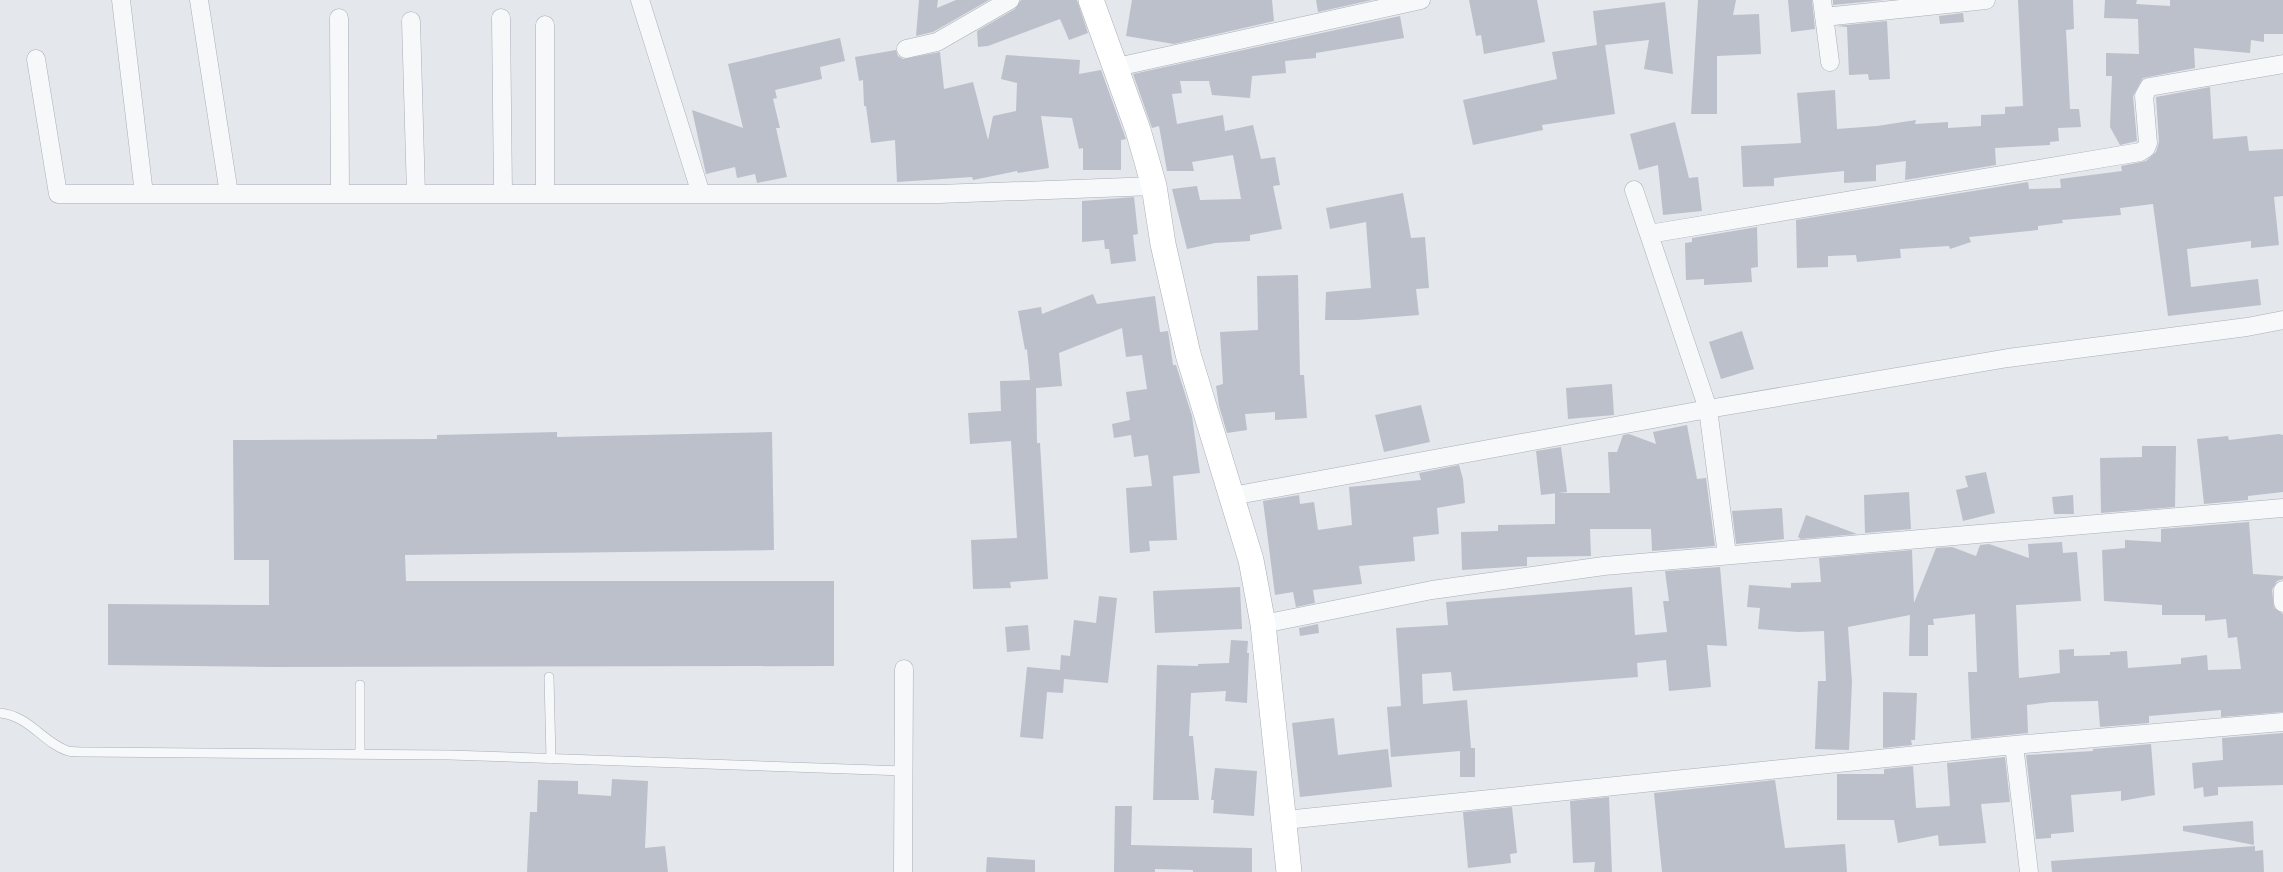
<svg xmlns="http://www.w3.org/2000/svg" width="2283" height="872" font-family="Helvetica,sans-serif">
	<rect width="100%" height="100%" fill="#e4e7ec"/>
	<!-- building -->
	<path fill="#bbc0ca" d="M 919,0 L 938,0 L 937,8 L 956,0 L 989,0 L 933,32 L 916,36 Z
		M 1021,0 L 1077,0 L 1088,33 L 1069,40 L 1060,19 L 988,46 L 978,47 L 977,31 L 1015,9 Z
		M 1132,0 L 1272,0 L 1274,21 L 1174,44 L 1126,36 Z
		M 1316,0 L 1372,0 L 1318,12 Z
		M 1469,0 L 1537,0 L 1545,42 L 1484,54 L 1481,35 L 1476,36 Z
		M 1698,0 L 1736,0 L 1733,15 L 1759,14 L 1761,54 L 1717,56 L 1717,114 L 1691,114 Z
		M 1788,0 L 1812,0 L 1815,29 L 1791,32 Z
		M 1833,0 L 1884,0 L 1833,5 Z
		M 2018,0 L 2073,0 L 2074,29 L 2066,30 L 2070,109 L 2079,109 L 2081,127 L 2058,128 L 2059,141 L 2050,142 L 2050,145 L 1995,148 L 1996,165 L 1905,180 L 1906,161 L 1876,165 L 1876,181 L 1844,183 L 1844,171 L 1774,178 L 1774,186 L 1743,187 L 1741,146 L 1801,143 L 1797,93 L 1835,90 L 1837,129 L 1877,126 L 1916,120 L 1915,124 L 1948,122 L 1948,128 L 1981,126 L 1981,115 L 2005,114 L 2005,107 L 2023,106 Z
		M 2105,0 L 2137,0 L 2136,4 L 2170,6 L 2170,0 L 2283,0 L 2283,34 L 2264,34 L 2264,42 L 2251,40 L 2250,53 L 2194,48 L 2195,68 L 2143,78 L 2133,96 L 2137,141 L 2120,145 L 2110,127 L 2112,76 L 2106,76 L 2106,53 L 2139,54 L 2138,19 L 2104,18 Z
		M 1665,2 L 1673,74 L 1644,69 L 1649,40 L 1605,45 L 1615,114 L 1542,125 L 1543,130 L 1473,145 L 1463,100 L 1557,79 L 1552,52 L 1597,45 L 1593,11 Z
		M 1963,13 L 1964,22 L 1940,24 L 1939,16 Z
		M 1400,16 L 1404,38 L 1316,53 L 1316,58 L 1285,61 L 1286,73 L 1252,76 L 1250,98 L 1212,95 L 1209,81 L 1180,81 L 1182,93 L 1172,94 L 1177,124 L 1223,115 L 1225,131 L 1253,125 L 1261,159 L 1275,157 L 1280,185 L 1273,186 L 1282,229 L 1250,235 L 1250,241 L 1215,243 L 1187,249 L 1172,189 L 1197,186 L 1200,200 L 1241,199 L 1233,155 L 1192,162 L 1194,171 L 1167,171 L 1159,126 L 1152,128 L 1133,74 Z
		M 1887,21 L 1890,79 L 1869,80 L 1868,74 L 1849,75 L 1847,27 L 1836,26 Z
		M 840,38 L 845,61 L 820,67 L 822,79 L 775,90 L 777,98 L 773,99 L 780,128 L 776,128 L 787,177 L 757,183 L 755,174 L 737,178 L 735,167 L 706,174 L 692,110 L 743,128 L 728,64 Z
		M 896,50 L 898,56 L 903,59 L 940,52 L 944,89 L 973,82 L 988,140 L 993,116 L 1016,111 L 1017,83 L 1001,79 L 1006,55 L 1080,60 L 1079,74 L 1101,70 L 1126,139 L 1121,140 L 1121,170 L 1083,170 L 1083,148 L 1079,149 L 1072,118 L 1041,116 L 1049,168 L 1018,173 L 1017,171 L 973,180 L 972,177 L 897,182 L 895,140 L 871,143 L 866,106 L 864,106 L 863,80 L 859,81 L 855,57 Z
		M 2210,87 L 2213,139 L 2247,136 L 2249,151 L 2283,149 L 2283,196 L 2274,197 L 2279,245 L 2251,248 L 2251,241 L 2187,249 L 2191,287 L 2258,279 L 2261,305 L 2168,316 L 2153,204 L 2120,208 L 2121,215 L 2062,220 L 2063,223 L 2038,226 L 2038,230 L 1969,237 L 1971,242 L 1950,249 L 1949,246 L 1900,249 L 1901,258 L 1857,262 L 1856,255 L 1828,256 L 1828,267 L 1797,268 L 1796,220 L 2028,182 L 2029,189 L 2061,188 L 2060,179 L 2122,171 L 2121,166 L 2146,161 L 2156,152 L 2159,142 L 2156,97 Z
		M 1675,122 L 1689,178 L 1698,177 L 1702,211 L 1663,215 L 1658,165 L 1639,170 L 1630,134 Z
		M 1403,193 L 1411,238 L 1425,237 L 1429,288 L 1416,289 L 1419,315 L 1357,320 L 1325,320 L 1326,292 L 1371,288 L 1366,222 L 1330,229 L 1326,208 Z
		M 1134,197 L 1138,234 L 1133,235 L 1136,261 L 1111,264 L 1109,249 L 1105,249 L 1104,240 L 1082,242 L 1082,201 Z
		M 1757,227 L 1758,267 L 1751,268 L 1752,282 L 1704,285 L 1704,279 L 1686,280 L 1685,243 L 1692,242 L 1692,238 Z
		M 1298,275 L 1300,375 L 1304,375 L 1307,418 L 1275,420 L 1275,412 L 1245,414 L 1247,430 L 1227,433 L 1219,406 L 1216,386 L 1223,384 L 1220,332 L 1258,330 L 1257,276 Z
		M 1093,294 L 1097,304 L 1155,296 L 1160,332 L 1168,331 L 1173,365 L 1176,365 L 1192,416 L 1200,473 L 1173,476 L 1177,540 L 1149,541 L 1150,551 L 1130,553 L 1126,488 L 1152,486 L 1148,455 L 1134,457 L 1131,435 L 1114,438 L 1112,424 L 1130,420 L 1126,392 L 1147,389 L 1142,355 L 1126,357 L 1122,328 L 1059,353 L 1062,386 L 1036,388 L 1037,443 L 1040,443 L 1048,579 L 1010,582 L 1011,588 L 973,589 L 971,540 L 1017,538 L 1011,441 L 970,444 L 968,413 L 1001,411 L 1000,381 L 1030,380 L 1027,349 L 1025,350 L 1018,311 L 1041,307 L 1042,314 Z
		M 1742,331 L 1754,369 L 1721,379 L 1709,342 Z
		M 1612,384 L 1614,415 L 1568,419 L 1566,388 Z
		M 1421,405 L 1430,442 L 1384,452 L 1375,415 Z
		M 1687,425 L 1697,479 L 1706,478 L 1715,546 L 1652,551 L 1651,529 L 1590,529 L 1591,556 L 1527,557 L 1527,566 L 1462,570 L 1461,532 L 1498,531 L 1498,525 L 1555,524 L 1555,493 L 1610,493 L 1608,452 L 1617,452 L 1623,435 L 1629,434 L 1656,444 L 1653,432 Z
		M 557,432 L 557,437 L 772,432 L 774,550 L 405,555 L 406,581 L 834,581 L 834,666 L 269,667 L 108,665 L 108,604 L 269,605 L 269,560 L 234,560 L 233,440 L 437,439 L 437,435 Z
		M 2279,434 L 2283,435 L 2283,492 L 2248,496 L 2248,500 L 2204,504 L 2197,439 L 2228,436 L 2229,440 Z
		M 2142,446 L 2176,446 L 2175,507 L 2101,513 L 2100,458 L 2142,457 Z
		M 1561,447 L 1567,492 L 1541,495 L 1536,451 Z
		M 1459,465 L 1463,479 L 1465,503 L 1437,508 L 1439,534 L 1413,537 L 1415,561 L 1359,566 L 1362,584 L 1313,590 L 1315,603 L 1296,607 L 1293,592 L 1275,595 L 1263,501 L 1299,495 L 1300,504 L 1314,502 L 1318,530 L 1352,525 L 1349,487 L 1421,480 L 1419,473 Z
		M 1986,472 L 1995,513 L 1963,521 L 1956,490 L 1968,487 L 1965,476 Z
		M 1909,492 L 1911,529 L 1865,533 L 1864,495 Z
		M 2073,495 L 2074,514 L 2054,514 L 2052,497 Z
		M 1782,508 L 1784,539 L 1736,544 L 1732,511 Z
		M 1806,515 L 1857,534 L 1801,539 L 1798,537 Z
		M 2249,522 L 2253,574 L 2283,576 L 2283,579 L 2277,581 L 2272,590 L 2274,608 L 2283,614 L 2283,712 L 2221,717 L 2221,710 L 2149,716 L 2149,723 L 2100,727 L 2098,701 L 2051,702 L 2027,705 L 2028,733 L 1971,739 L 1968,672 L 1977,672 L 1975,614 L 1933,619 L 1934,625 L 1928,625 L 1928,656 L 1909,656 L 1910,615 L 1848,627 L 1852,682 L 1849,750 L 1815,749 L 1818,681 L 1826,681 L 1824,631 L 1798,632 L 1758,629 L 1760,608 L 1747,607 L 1749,585 L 1791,588 L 1791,583 L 1821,582 L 1819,558 L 1912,550 L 1914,603 L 1936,548 L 1952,547 L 1976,556 L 1980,545 L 1989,544 L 2029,558 L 2028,544 L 2062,542 L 2063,553 L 2077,552 L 2081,601 L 2016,605 L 2019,678 L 2060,673 L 2059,650 L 2074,649 L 2074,656 L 2110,655 L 2110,652 L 2127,651 L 2128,668 L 2181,664 L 2181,658 L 2207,655 L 2208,670 L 2241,669 L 2237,637 L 2228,638 L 2226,619 L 2205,621 L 2205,615 L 2162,615 L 2162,605 L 2104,601 L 2102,550 L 2125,548 L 2125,540 L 2161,542 L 2161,529 Z
		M 1720,567 L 1727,646 L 1707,645 L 1711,687 L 1669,691 L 1666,660 L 1637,663 L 1638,677 L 1453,691 L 1451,672 L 1422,674 L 1423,704 L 1467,700 L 1471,748 L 1475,748 L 1475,777 L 1460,777 L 1460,751 L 1391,757 L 1387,707 L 1401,706 L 1396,628 L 1448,625 L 1446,602 L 1632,587 L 1635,635 L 1667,632 L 1663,601 L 1669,601 L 1665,571 Z
		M 1240,587 L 1242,629 L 1155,633 L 1153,591 Z
		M 1099,596 L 1117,598 L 1108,683 L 1064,679 L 1063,693 L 1047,692 L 1043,739 L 1020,737 L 1027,667 L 1060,670 L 1061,655 L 1070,656 L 1074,620 L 1096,623 Z
		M 1318,624 L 1319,633 L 1300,636 L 1299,628 Z
		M 1028,625 L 1030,650 L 1007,652 L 1005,627 Z
		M 1231,640 L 1248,641 L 1247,653 L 1249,653 L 1247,703 L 1225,701 L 1226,691 L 1191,693 L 1189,736 L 1193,736 L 1199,800 L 1153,800 L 1157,665 L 1198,666 L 1198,664 L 1229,663 Z
		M 1883,692 L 1917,693 L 1915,740 L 1911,740 L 1912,745 L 1883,748 Z
		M 1334,718 L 1338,755 L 1388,749 L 1392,787 L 1300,797 L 1292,723 Z
		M 2283,733 L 2283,785 L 2218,787 L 2218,795 L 2204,797 L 2203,787 L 2194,789 L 2192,763 L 2223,760 L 2222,738 Z
		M 2151,744 L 2155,795 L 2121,801 L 2121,791 L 2071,795 L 2074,832 L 2051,834 L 2051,838 L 2036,839 L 2026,755 L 2093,751 L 2093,749 Z
		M 2005,757 L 2010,802 L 1981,804 L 1986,843 L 1939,846 L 1938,835 L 1898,843 L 1894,820 L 1837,820 L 1837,774 L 1884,774 L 1884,769 L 1913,766 L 1916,808 L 1950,806 L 1947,763 Z
		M 1215,768 L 1257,771 L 1254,816 L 1213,813 L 1214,800 L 1211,800 Z
		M 612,779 L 648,781 L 645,848 L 665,846 L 668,872 L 527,872 L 530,812 L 537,812 L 538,780 L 578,781 L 578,794 L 611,796 Z
		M 1775,780 L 1785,848 L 1845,844 L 1847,872 L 1662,872 L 1654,793 Z
		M 1609,797 L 1612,872 L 1594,872 L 1595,862 L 1573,863 L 1570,801 Z
		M 1115,806 L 1132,806 L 1131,845 L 1252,848 L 1252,872 L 1193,872 L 1193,870 L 1155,869 L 1155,872 L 1114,872 Z
		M 1512,807 L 1517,853 L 1510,854 L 1511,863 L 1468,868 L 1463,812 Z
		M 2253,821 L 2254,845 L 2183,831 L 2183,826 Z
		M 2255,846 L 2255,851 L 2263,850 L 2264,872 L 2052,872 L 2051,861 Z
		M 987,857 L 1035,860 L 1035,872 L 986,872 Z"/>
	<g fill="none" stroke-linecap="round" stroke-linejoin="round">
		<!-- lane casing -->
		<g stroke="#a9aeb7" stroke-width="10">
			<path id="lane" d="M 549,677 L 551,759
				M 0,713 C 30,716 43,743 68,751 C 74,752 82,752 88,752 L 450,755 L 904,771
				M 360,754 L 360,685"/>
		</g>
		<!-- street casing -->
		<g stroke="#a9aeb7" stroke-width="19">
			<path id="street" d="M 121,0 L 144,194
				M 199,0 L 229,194
				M 640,0 L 701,194
				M 1822,0 L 1830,62
				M 1824,17 L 1986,0
				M 339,18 L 340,194
				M 501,18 L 503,194
				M 411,21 L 416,194
				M 545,25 L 545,194
				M 906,49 L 937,42 L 1010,0
				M 36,59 L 58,194 L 939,194 L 1154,186
				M 1117,67 L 1421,0
				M 1634,190 L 1708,409 L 1727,555
				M 1649,234 L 2140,152 L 2146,148 L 2148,143 L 2144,96 L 2149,87 L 2283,64
				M 1232,496 L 1708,409 L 2008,358 L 2247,327 L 2283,320
				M 2283,590 L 2283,603
				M 1263,624 L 1432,590 L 1604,566 L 2283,508
				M 2014,745 L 2029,872
				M 1285,820 L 2014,745 L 2283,722
				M 903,872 L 904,669"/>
		</g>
		<!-- secondary casing -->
		<g stroke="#a9aeb7" stroke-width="26">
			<path id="secondary" d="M 1091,0 L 1138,130 L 1154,186 L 1163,244 L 1188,354 L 1251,560 L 1263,624 L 1289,872"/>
		</g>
		<!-- lane -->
		<use href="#lane" stroke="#f7f8fa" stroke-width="9"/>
		<!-- street -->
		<use href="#street" stroke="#f7f8fa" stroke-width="18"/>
		<!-- secondary -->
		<use href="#secondary" stroke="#fff" stroke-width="25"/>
	</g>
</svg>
